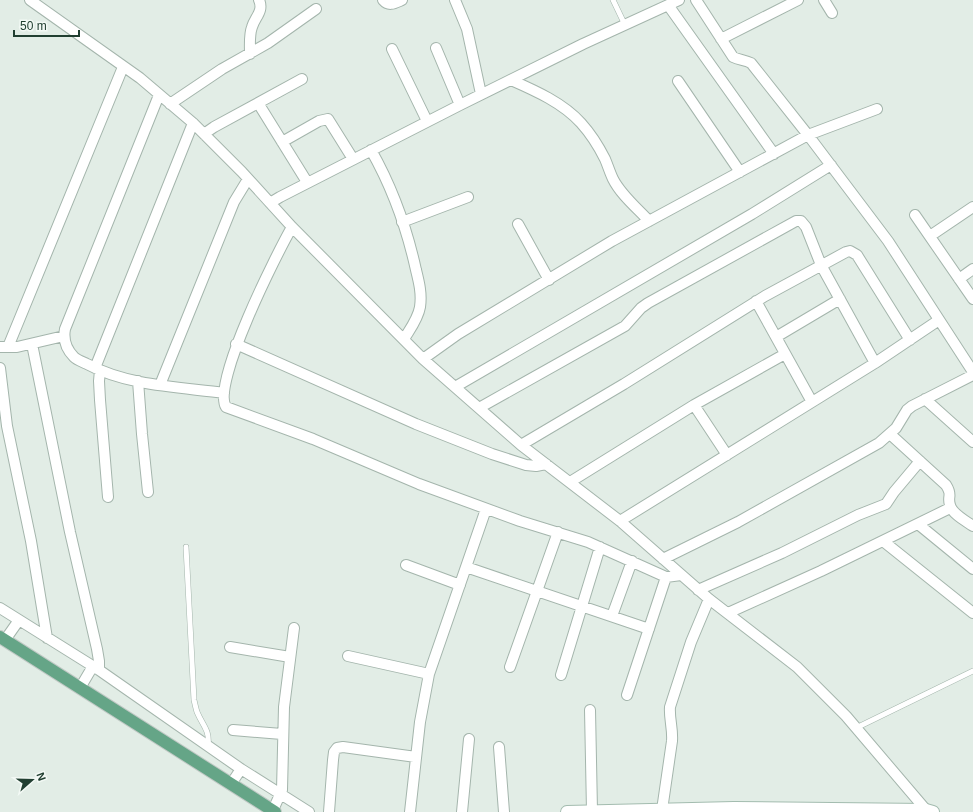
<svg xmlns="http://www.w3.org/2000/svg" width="973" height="812" font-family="Helvetica,sans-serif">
	<rect width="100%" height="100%" fill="#e2ede6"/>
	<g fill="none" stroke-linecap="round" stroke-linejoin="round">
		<!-- lane casing -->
		<g stroke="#a4b5ac" stroke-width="6">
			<path id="lane" d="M 613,0 L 625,25
				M 186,547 L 194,700 C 195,704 196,709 197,712 C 203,726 210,730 208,746
				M 856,728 L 973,671"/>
		</g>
		<!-- street casing -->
		<g stroke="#a4b5ac" stroke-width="12">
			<path id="street" d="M 30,0 L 140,78 L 193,123 L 242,172 L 292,227 L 423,359 L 521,445 L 620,521 L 709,599 L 797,667 L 846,716 L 926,810
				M 383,0 C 389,7 395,3 402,0
				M 455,0 L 467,29 L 481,94
				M 696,0 L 733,57 C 739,60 745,60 751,63 L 808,135 L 888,241 L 973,372
				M 824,0 L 832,13
				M 668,5 L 774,154
				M 721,39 L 798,0
				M 436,48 L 460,105
				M 392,49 L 427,121
				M 250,54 C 250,45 249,35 252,27 C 255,17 264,11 259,0
				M 511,80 C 536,91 563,103 581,123 C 590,133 599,147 605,159 C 608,166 610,173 613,179 C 621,195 637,208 649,221
				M 678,81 L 740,172
				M 159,95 L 65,329 C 63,340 66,349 74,357 C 77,360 83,362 87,364 C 128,386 179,387 224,393
				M 258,103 L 307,182
				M 170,104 L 222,69 L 268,43 L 316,9
				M 204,134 L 214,127 L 302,79
				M 282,142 L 319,121 L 328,119 L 353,159
				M 371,150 C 392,187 407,229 416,270 C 419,282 422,294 420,307 C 418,319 410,329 404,339
				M 270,203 L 280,197 L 460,105 L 583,44 L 679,0
				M 915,215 L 973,299
				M 402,222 L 468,197
				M 518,224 L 549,280
				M 292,227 C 277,253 211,384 226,407 L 313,439 L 419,484 L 520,521 L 588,542 L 666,577 L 681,575
				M 930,236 L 973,207
				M 959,279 L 973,269
				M 756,301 L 812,402
				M 776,337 L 840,299
				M 32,344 L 70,532 L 97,649 L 99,661 L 99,670
				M 236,344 L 416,424 L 492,454 L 526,465 L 536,466 L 546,464
				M 0,347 L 17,347 L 64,336
				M 8,347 L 123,67
				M 423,359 L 458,334 L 612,241 L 808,135 L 877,109
				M 0,368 L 7,426 L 31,541 L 47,638
				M 95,368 L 193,123
				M 100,370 L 99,381 L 100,400 L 108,497
				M 138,381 L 142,434 L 148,492
				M 160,385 L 234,202 L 248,179
				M 455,387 L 752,214 L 831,165
				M 925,399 L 973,442
				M 694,405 L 727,455
				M 479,408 L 625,326 L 641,308 L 648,303 L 796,221 L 801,221 L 806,227 L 821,265 L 875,363
				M 890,434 L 946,485 C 953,496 947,496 950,505 C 952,514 966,521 973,526
				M 521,445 L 624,384 L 765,296 L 846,252 L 850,251 L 857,255 L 910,340
				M 570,482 L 694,405 L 785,354
				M 620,521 L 875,363 L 939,320
				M 918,524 L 973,569
				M 883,541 L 973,613
				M 663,559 L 738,522 L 879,443 L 896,428 L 907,410 L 912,406 L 973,375
				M 406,565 L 460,585
				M 466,567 L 649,629
				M 698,590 L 782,553 L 858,515 L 886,504 L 894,492 L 920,461
				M 0,608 L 99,670 L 241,769 L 309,812
				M 728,613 L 821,571 L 950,508
				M 612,616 L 632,561
				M 5,640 L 19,620
				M 230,647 L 290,657
				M 348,656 L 429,674
				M 510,667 L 558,532
				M 561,675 L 600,547
				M 80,688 L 93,666
				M 627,695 L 666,577
				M 590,710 L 592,811
				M 233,730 L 282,734
				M 499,747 L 504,812
				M 231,784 L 241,769
				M 273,810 L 282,790 L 284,707 L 294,628
				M 662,810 L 672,741 C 673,729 669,718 670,707 L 691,642 L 709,599
				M 329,812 L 333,760 L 334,752 L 337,748 L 343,747 L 416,757
				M 410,812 L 420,722 L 429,674 L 486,509
				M 462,812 L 469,739"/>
		</g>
		<!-- secondary casing -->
		<g stroke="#a3bcaf" stroke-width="14">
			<path id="secondary" d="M 567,812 L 734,808 L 926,810 L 933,812"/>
		</g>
		<!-- primary casing -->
		<g stroke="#c1c9c5" stroke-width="14">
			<path id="primary" d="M 0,637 L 275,812"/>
		</g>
		<!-- lane -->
		<use href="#lane" stroke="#fff" stroke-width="5"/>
		<!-- street -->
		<use href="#street" stroke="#fff" stroke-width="10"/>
		<!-- secondary -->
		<use href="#secondary" stroke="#fff" stroke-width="12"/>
		<!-- primary -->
		<use href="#primary" stroke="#65a587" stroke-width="12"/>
	</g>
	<!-- north arrow -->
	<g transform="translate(32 780) rotate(70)" stroke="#f3f9f5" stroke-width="3" paint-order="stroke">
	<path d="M0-3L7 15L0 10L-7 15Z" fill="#213f31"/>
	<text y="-6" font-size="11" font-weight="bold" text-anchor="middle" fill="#213f31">N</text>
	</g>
	<!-- scale -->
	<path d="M14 30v6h65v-6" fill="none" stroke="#213f31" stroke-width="2"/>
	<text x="20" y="30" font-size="12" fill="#213f31" stroke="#f3f9f5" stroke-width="3" paint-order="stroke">50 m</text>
</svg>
